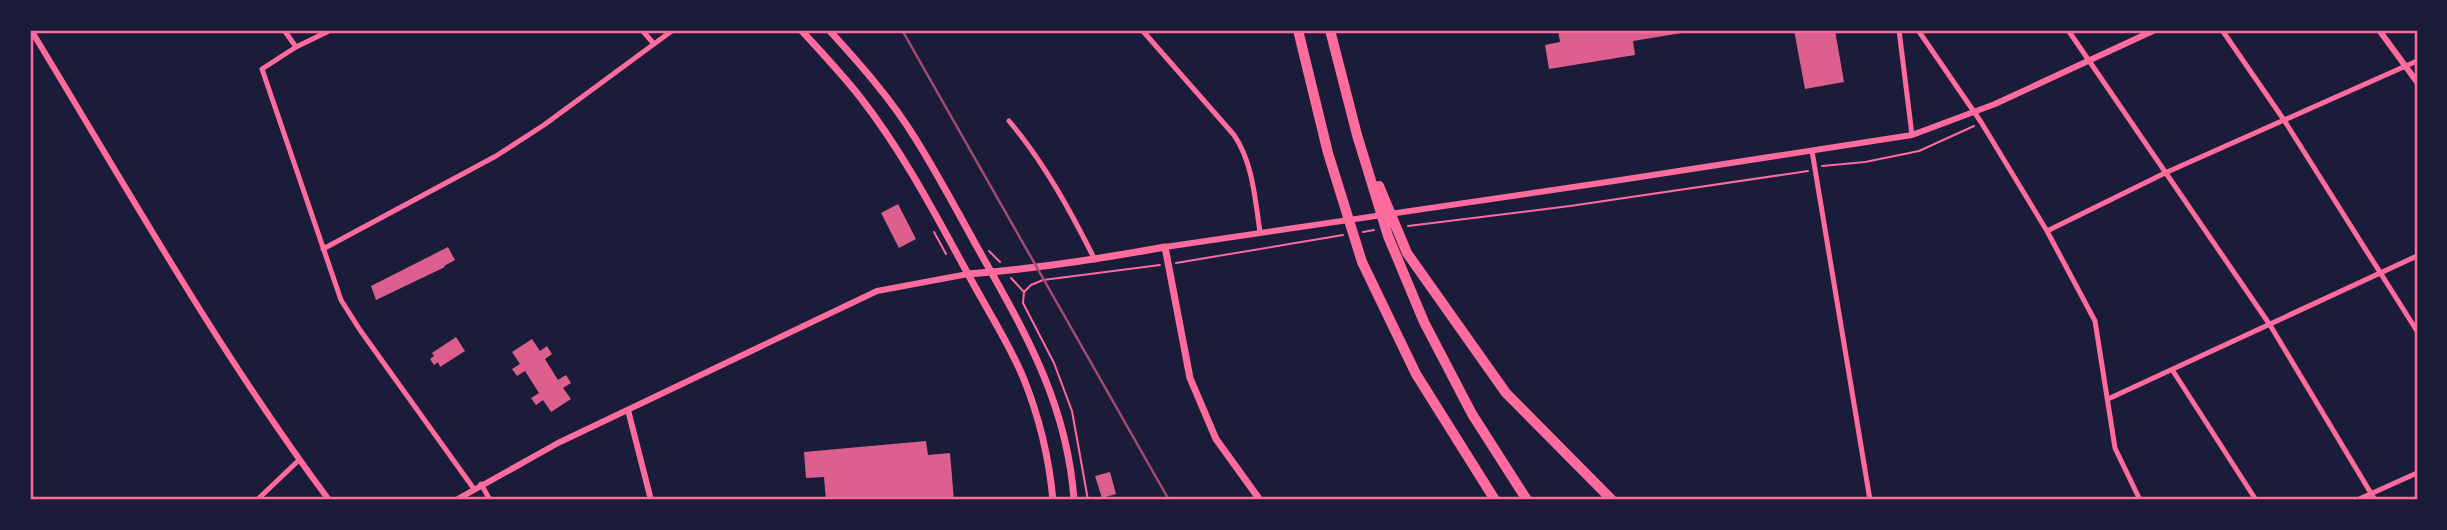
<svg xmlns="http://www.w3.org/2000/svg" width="2447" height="530" font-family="Overpass,sans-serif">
	<rect width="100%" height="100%" fill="#1b1b3a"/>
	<!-- building -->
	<path fill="#dd5f8e" d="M 1558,30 L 1694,30 L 1694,31 L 1633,41 L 1635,55 L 1549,69 L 1545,45 L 1560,42 Z
		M 1794,30 L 1835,30 L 1844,82 L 1805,89 Z
		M 898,204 L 916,239 L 899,248 L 881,213 Z
		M 448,247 L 455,260 L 444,266 L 445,267 L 376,300 L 371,286 Z
		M 456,337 L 465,351 L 440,367 L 438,362 L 434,365 L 430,359 L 434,356 L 432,353 Z
		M 532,339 L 540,351 L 547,346 L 552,354 L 545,359 L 558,380 L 566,375 L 571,383 L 563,388 L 571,399 L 551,412 L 543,400 L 536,405 L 531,398 L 539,393 L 525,371 L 517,376 L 512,369 L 520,364 L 512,352 Z
		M 926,441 L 928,455 L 950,453 L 954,500 L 826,500 L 824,477 L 806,478 L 804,452 Z
		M 1110,472 L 1116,494 L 1102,498 L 1095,476 Z"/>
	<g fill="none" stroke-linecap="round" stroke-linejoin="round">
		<!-- path -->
		<path stroke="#ff6b9d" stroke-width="2" d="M 1822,166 L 1865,162 L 1919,151 L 1974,126
			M 1408,226 L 1570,206 L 1808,171
			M 934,232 L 946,254
			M 1363,232 L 1374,230
			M 989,251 L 1000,262
			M 1176,263 L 1343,235
			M 1011,278 L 1024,292 L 1023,303 L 1054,363 L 1072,411 L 1088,500
			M 1024,292 L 1031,285 L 1043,280 L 1160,265"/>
		<!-- minor -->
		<path stroke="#ff6b9d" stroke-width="5" d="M 284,30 L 296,47
			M 331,30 L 296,47 L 262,69 L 341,300 L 360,330 L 474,489
			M 642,30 L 654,44
			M 1142,30 L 1234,135 C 1253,163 1255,199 1260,232
			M 1899,30 L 1912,135
			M 1918,30 L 1981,122 L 2047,231 L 2095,321 L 2115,448 L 2140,500
			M 2068,30 L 2270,325 L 2375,500
			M 2222,30 L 2284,120 L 2417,331
			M 1009,121 C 1044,162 1071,212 1095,260
			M 1812,151 L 1870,500
			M 2047,231 L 2165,173 L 2417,61
			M 323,249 L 496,156 L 544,125 L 673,30
			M 2173,371 L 2256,500
			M 2108,399 L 2417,256
			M 481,484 L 490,500
			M 257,500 L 299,460
			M 2357,500 L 2417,473"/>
		<!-- tertiary -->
		<path stroke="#ff6b9d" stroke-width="6" d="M 31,30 C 127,188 218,351 329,500
			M 2379,30 L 2417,82
			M 1165,247 L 1614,181 L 1912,135 L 1995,104 L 2155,30
			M 628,410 L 651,500
			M 456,500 L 558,443 L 877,291 L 968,274"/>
		<!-- secondary -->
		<path stroke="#ff6b9d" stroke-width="7" d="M 801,30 C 821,52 842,74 860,97 C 903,152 935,214 968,274 C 986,308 1008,341 1023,377 C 1039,416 1049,458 1053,500
			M 829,30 C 860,64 891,99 915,138 C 937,173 956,209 976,245 C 1023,329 1067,401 1074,500
			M 968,274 C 1034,269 1099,259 1165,247 L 1190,378 L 1216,439 L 1260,500"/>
		<!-- motorway -->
		<path stroke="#ff6b9d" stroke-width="10" d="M 1298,30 L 1328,153 L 1362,262 L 1416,374 L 1495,500
			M 1330,30 L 1357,135 L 1388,236 L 1424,322 L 1472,414 L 1527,500
			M 1379,186 L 1407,253 L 1506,393 L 1612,500"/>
		<!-- rail -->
		<path stroke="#a44b75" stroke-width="2.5" d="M 902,30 L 1169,500"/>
	</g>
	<!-- border -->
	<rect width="2447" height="530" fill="none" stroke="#1b1b3a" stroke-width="63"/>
	<rect x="32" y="32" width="2384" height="466" fill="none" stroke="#ff6b9d" stroke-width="2.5"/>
</svg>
